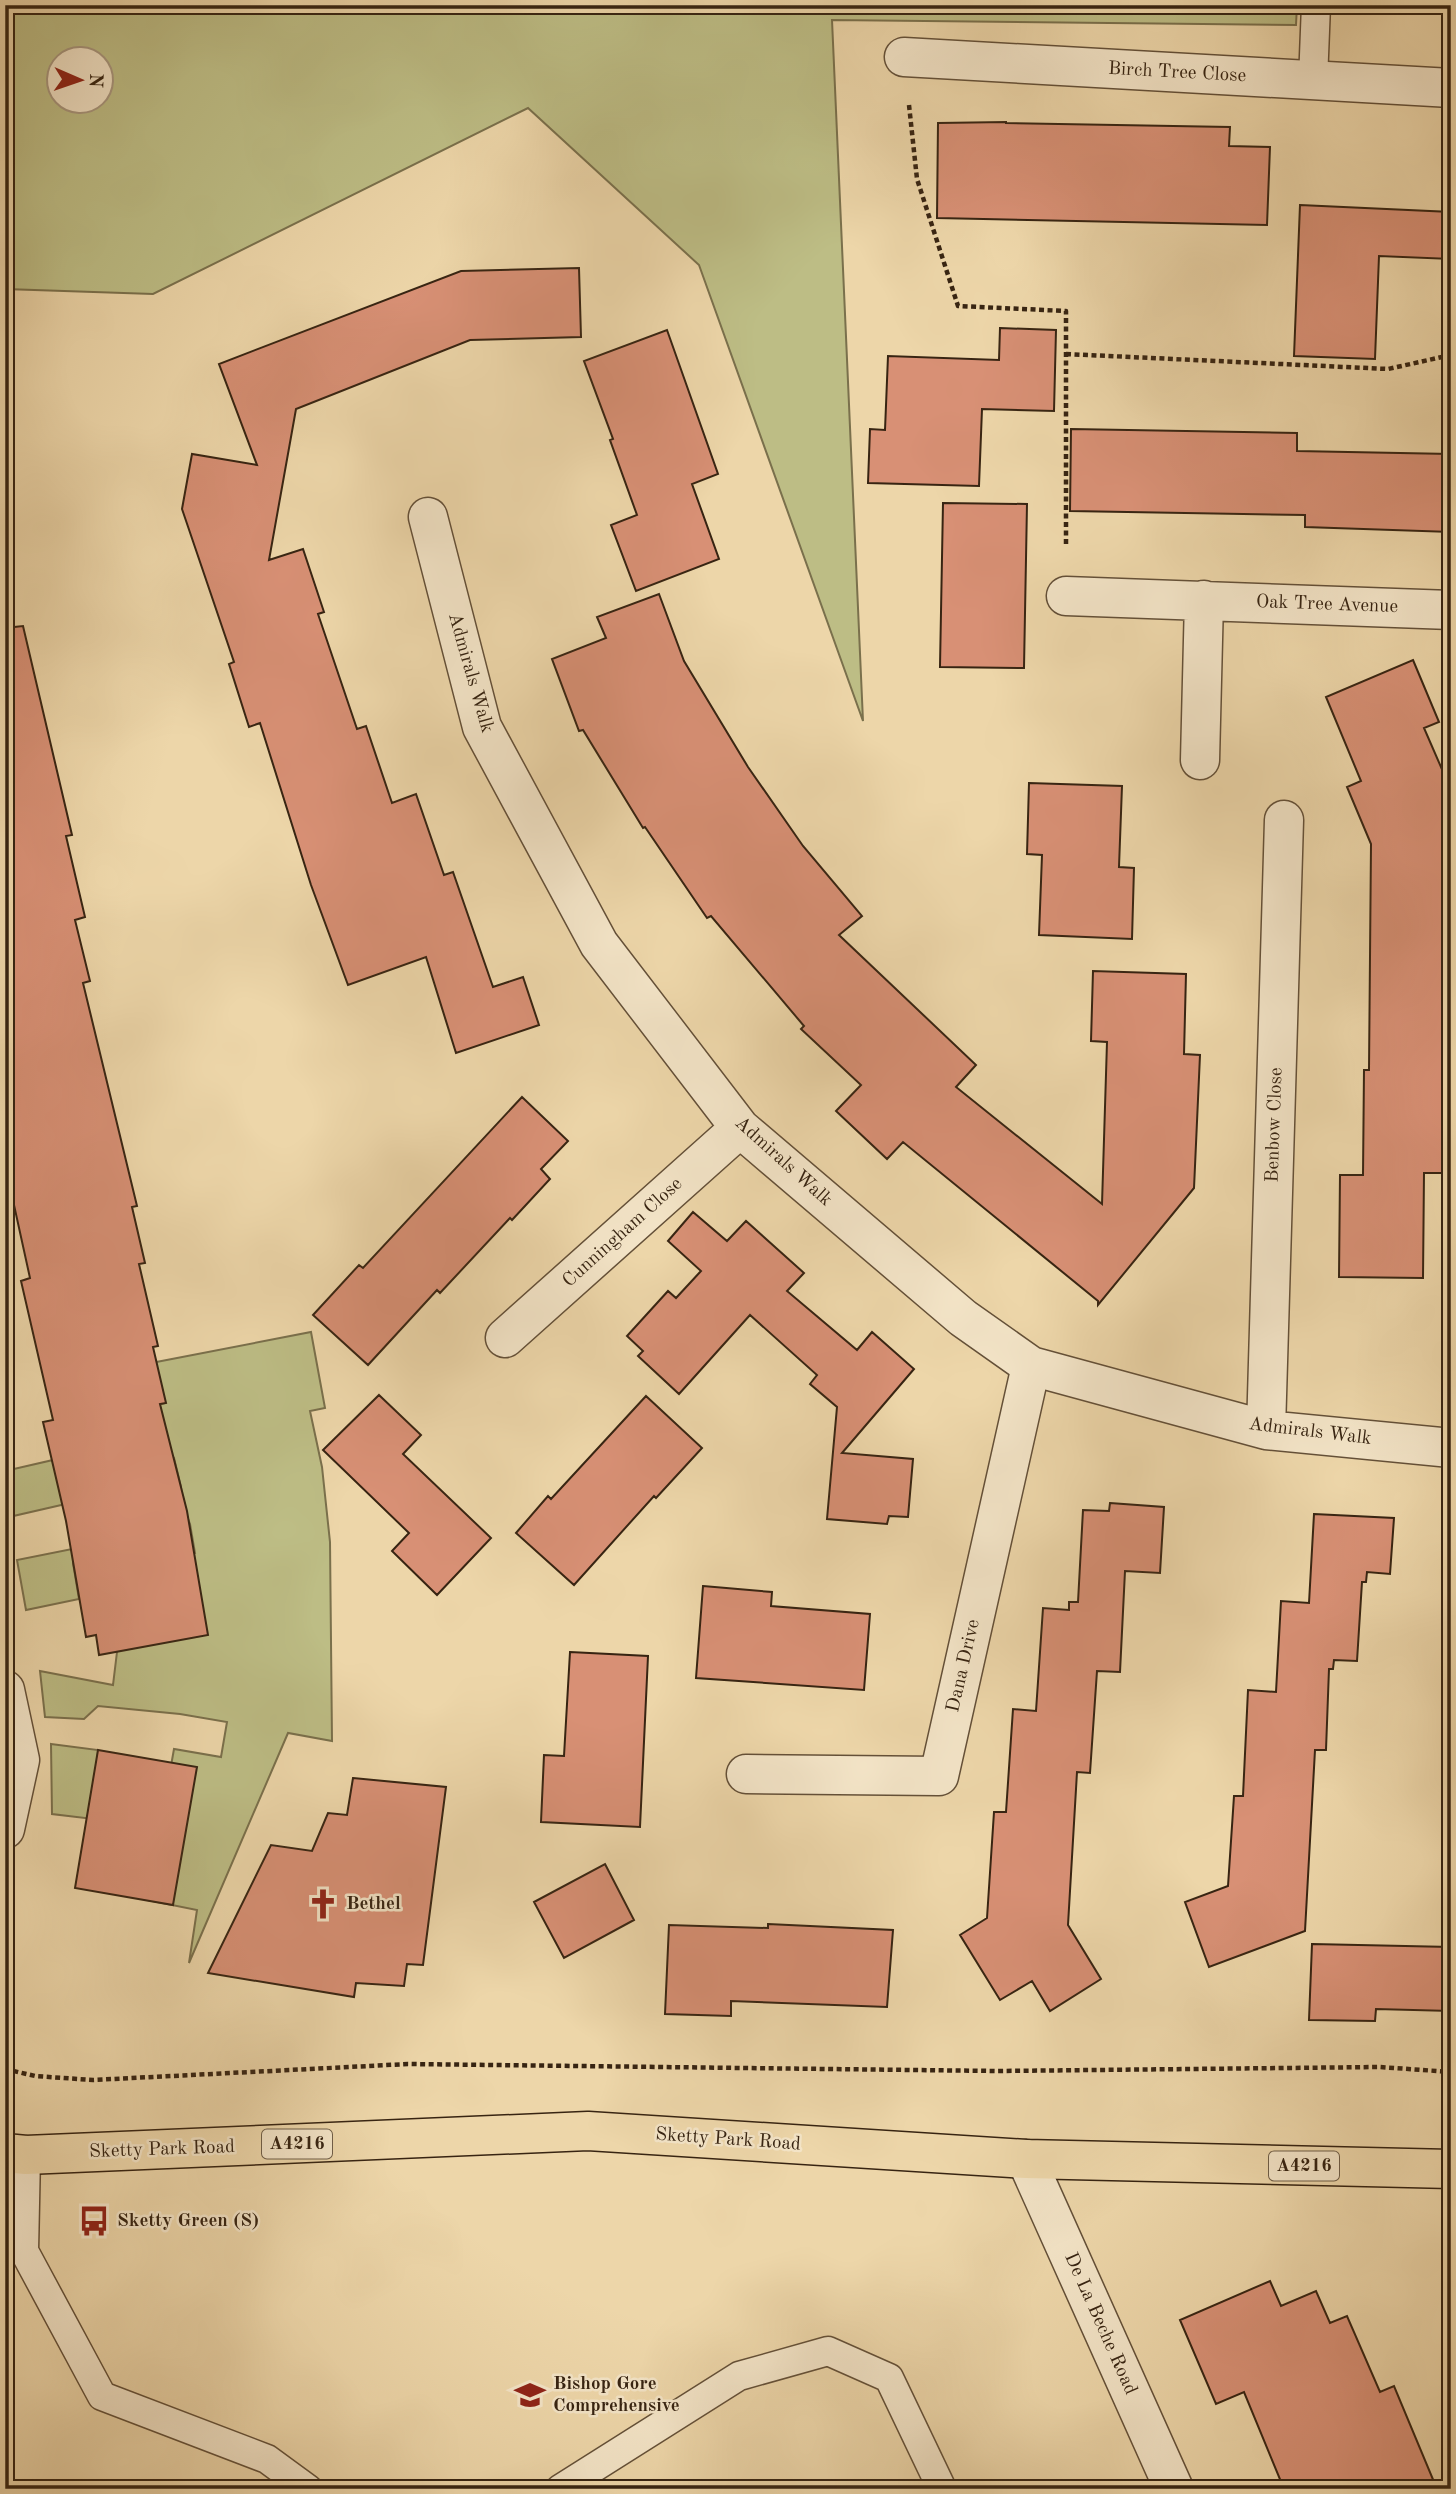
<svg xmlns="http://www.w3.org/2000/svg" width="1456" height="2494" font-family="'Old Standard TT',serif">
	<rect width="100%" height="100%" fill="#edd6a9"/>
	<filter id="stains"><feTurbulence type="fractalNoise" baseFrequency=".00286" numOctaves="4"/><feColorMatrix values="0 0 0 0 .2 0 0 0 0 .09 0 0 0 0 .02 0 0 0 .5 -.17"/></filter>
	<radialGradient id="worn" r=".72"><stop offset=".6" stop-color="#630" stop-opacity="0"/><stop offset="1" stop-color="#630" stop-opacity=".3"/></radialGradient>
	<!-- green -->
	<path fill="#bdbd85" stroke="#7a704c" stroke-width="2" fill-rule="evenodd" d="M 5,5 L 1297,5 L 1296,25 L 832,20 L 863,721 L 699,265 L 528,108 L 153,294 L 5,289 ZM 60,60 L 102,60 L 102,102 L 60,102 Z
		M 311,1332 L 325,1408 L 310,1411 L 322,1467 L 330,1542 L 332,1741 L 288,1733 L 189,1963 L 197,1910 L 147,1900 L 174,1749 L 221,1757 L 227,1722 L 180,1714 L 98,1706 L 84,1719 L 45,1717 L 40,1671 L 113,1685 L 117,1652 L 160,1560 L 195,1553 L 190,1524 L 182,1503 L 181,1487 L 174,1458 L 132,1411 L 165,1403 L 146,1364 Z
		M 53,1460 L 70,1503 L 9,1517 L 5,1501 L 5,1471 Z
		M 77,1548 L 73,1563 L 79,1599 L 26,1610 L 17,1560 Z
		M 51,1744 L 98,1750 L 93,1819 L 52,1814 Z"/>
	<!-- building -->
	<path fill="#d89075" stroke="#372412" stroke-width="2" d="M 1006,122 L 1006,123 L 1230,127 L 1229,146 L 1270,147 L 1267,225 L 937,218 L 938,123 Z
		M 1300,205 L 1451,212 L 1451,259 L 1379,256 L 1375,359 L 1294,356 Z
		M 579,268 L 581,337 L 470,340 L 296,409 L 269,560 L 303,549 L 324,612 L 318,614 L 357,729 L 366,726 L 392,803 L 416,794 L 444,875 L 453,872 L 493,987 L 523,977 L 539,1025 L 456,1053 L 426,957 L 348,985 L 311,885 L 260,723 L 249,727 L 229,664 L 234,662 L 182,509 L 192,454 L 257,465 L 219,364 L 461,271 Z
		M 1000,328 L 1056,330 L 1054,411 L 982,409 L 979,486 L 868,483 L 870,429 L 885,430 L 888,356 L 999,360 Z
		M 667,330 L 718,474 L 692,484 L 719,559 L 636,591 L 611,525 L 637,515 L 610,440 L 613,439 L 584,361 Z
		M 1071,429 L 1297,433 L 1297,451 L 1451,454 L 1451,532 L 1305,527 L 1305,515 L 1070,511 Z
		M 943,503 L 1027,504 L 1024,668 L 940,667 Z
		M 659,594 L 684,661 L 748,767 L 803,846 L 862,916 L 839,935 L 976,1065 L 956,1087 L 1102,1204 L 1107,1042 L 1091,1041 L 1093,971 L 1186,974 L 1184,1054 L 1200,1055 L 1194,1188 L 1098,1305 L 1098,1301 L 903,1142 L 887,1159 L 836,1111 L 861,1085 L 801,1029 L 804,1026 L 711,916 L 707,918 L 645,827 L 643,828 L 583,730 L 579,731 L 552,659 L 606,638 L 597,617 Z
		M 23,626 L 72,835 L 66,836 L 85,917 L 75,920 L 90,981 L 83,983 L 137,1206 L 132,1207 L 145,1263 L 139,1264 L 158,1346 L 153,1347 L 166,1403 L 160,1404 L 187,1511 L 208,1635 L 99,1655 L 96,1635 L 86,1637 L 66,1521 L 43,1422 L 53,1420 L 21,1281 L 30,1278 L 5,1164 L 5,628 Z
		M 1413,660 L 1439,722 L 1424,728 L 1451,790 L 1451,1068 L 1447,1067 L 1445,1173 L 1424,1173 L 1423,1278 L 1339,1277 L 1340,1175 L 1363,1175 L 1364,1070 L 1369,1070 L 1371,844 L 1347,787 L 1361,781 L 1326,697 Z
		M 1029,783 L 1122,786 L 1119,867 L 1134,868 L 1132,939 L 1039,935 L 1042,855 L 1027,854 Z
		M 522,1097 L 568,1141 L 541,1169 L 550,1179 L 512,1220 L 510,1218 L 440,1293 L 437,1290 L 368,1365 L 313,1315 L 359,1265 L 363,1268 Z
		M 693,1212 L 727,1241 L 746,1221 L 804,1273 L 787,1291 L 857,1350 L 872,1332 L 914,1369 L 842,1453 L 913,1459 L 908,1517 L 889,1516 L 887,1524 L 827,1519 L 837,1407 L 810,1384 L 817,1375 L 750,1315 L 679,1394 L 638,1356 L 643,1351 L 627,1336 L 668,1291 L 676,1298 L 701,1271 L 668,1241 Z
		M 379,1395 L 421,1435 L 403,1454 L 491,1538 L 437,1595 L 392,1551 L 409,1533 L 323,1450 Z
		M 646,1396 L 702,1448 L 656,1498 L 654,1496 L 574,1585 L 516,1533 L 548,1496 L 551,1499 Z
		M 1110,1503 L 1164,1507 L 1160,1573 L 1125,1571 L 1120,1672 L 1097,1671 L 1090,1773 L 1077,1772 L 1068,1925 L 1101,1979 L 1050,2011 L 1032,1981 L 1000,2000 L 960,1935 L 987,1918 L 994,1812 L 1006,1812 L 1013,1709 L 1036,1711 L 1043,1608 L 1069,1610 L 1069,1602 L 1078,1602 L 1083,1510 L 1109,1511 Z
		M 1314,1514 L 1394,1518 L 1390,1574 L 1367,1572 L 1366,1582 L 1362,1582 L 1357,1661 L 1334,1660 L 1333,1669 L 1329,1669 L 1326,1750 L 1315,1750 L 1305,1931 L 1209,1967 L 1185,1902 L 1228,1886 L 1234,1796 L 1243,1796 L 1248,1690 L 1276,1692 L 1281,1601 L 1309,1603 Z
		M 703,1586 L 772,1592 L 771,1606 L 870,1614 L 864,1690 L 696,1678 Z
		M 570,1652 L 648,1656 L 640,1827 L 541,1822 L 544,1755 L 564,1756 Z
		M 98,1750 L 197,1767 L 173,1905 L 75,1888 Z
		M 353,1778 L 446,1787 L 423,1965 L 407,1964 L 404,1986 L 356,1983 L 354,1997 L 208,1973 L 271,1845 L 312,1851 L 328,1813 L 347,1815 Z
		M 605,1864 L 634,1920 L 564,1958 L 534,1902 Z
		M 768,1924 L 893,1930 L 887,2007 L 731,2001 L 731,2016 L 665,2014 L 669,1925 L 768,1928 Z
		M 1312,1944 L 1451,1947 L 1451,2011 L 1376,2009 L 1375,2021 L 1309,2020 Z
		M 1270,2281 L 1281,2306 L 1316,2291 L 1330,2323 L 1347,2316 L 1380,2392 L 1394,2386 L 1437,2489 L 1284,2489 L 1244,2392 L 1216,2404 L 1180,2320 Z"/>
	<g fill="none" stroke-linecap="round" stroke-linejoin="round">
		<!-- service casing -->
		<g stroke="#645038" stroke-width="31">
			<path id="service" d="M 1313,81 L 1316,5
				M 26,2155 L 24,2251 L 102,2396 L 267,2459 L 308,2489
				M 560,2489 L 739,2376 L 828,2351 L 889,2378 L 942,2489"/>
		</g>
		<!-- minor casing -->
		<g stroke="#645038" stroke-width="41">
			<path id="minor" d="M 904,57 L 1451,88
				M 428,517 L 482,727 L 599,944 L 740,1128 L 963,1318 L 1031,1366 L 1266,1430 L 1451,1448
				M 1066,596 L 1451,610
				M 1200,760 L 1204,600
				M 505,1338 L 740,1128
				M 1266,1430 L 1284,820
				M 5,1690 L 20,1760 L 5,1829
				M 746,1774 L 939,1776 L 1031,1366"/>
		</g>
		<!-- tertiary casing -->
		<g stroke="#645038" stroke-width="41">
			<path id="tertiary" d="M 1026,2159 L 1174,2489"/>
		</g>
		<!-- primary casing -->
		<g stroke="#372412" stroke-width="41">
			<path id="primary" d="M 5,2153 L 26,2155 L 588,2131 L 1026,2159 L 1451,2169"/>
		</g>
		<!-- path -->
		<path stroke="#372412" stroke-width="4.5" stroke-dasharray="5 3.5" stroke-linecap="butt" d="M 909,105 L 917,179 L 958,306 L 1066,311 L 1066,546
			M 1066,354 L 1388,369 L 1451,355
			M 5,2069 L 35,2076 L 93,2080 L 408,2064 L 998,2071 L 1380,2067 L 1451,2072"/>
		<!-- service -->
		<use href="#service" stroke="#f3e4c7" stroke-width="28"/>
		<!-- minor -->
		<use href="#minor" stroke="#f3e4c7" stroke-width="38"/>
		<!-- tertiary -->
		<use href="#tertiary" stroke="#f3e4c7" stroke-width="38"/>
		<!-- primary -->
		<use href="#primary" stroke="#edd6a9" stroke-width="38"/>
	</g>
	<!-- icons -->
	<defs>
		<g id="church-bare" transform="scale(2.415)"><path d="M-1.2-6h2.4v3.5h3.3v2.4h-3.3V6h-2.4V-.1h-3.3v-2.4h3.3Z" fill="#8f2418" stroke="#f3e4c7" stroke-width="2.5" paint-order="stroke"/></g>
		<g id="bus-bare" transform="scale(2.415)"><path d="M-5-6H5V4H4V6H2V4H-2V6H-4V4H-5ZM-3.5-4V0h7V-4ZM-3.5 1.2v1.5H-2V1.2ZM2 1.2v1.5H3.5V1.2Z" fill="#8f2418" stroke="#f3e4c7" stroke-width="2.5" paint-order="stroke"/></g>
		<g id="school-bare" transform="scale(2.415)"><path d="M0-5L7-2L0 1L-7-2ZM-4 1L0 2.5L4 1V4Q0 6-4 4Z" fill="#8f2418" stroke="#f3e4c7" stroke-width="2.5" paint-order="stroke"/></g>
	</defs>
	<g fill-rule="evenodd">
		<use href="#church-bare" x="323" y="1904"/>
		<use href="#bus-bare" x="94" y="2221"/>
		<use href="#school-bare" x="530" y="2395"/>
	</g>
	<g text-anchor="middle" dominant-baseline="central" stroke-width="5" stroke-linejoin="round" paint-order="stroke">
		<!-- shield labels -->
		<g fill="#f3e4c7" stroke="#6f5e48" stroke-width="2">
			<rect x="262" y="2129.5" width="70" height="29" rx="5"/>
			<rect x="1269" y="2151.5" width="70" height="29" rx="5"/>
		</g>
		<g font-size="18" font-weight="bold" fill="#372412">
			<text x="297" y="2144">A4216</text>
			<text x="1304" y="2166">A4216</text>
		</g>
		<!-- street labels -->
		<g font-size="19" fill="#372412" stroke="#f3e4c7">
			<text transform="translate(1177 73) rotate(3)">Birch Tree Close</text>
			<text transform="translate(1327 605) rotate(2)">Oak Tree Avenue</text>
			<text transform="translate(470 673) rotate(74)">Admirals Walk</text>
			<text transform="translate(1275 1125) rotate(-88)">Benbow Close</text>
			<text transform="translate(783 1162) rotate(42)">Admirals Walk</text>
			<text transform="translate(623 1233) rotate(-42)">Cunningham Close</text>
			<text transform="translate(1310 1432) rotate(7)">Admirals Walk</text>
			<text transform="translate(964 1666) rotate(-77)">Dana Drive</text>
			<text transform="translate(728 2140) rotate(4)">Sketty Park Road</text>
			<text transform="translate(162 2150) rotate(-2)">Sketty Park Road</text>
			<text transform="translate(1100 2324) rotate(66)">De La Beche Road</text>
		</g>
		<!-- poi labels -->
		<g font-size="19" font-weight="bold" fill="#372412" stroke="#f3e4c7" text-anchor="start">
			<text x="346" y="1904">Bethel</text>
			<text x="117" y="2221">Sketty Green (S)</text>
			<text x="553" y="2384">Bishop Gore<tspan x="553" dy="22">Comprehensive</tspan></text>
		</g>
	</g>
	<!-- margin -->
	<rect width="1456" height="2494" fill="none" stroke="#edd6a9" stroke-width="28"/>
	<rect x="7" y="7" width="1442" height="2480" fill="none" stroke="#372412" stroke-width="3.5"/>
	<rect x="14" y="14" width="1428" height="2466" fill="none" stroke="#372412" stroke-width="2"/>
	<!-- north arrow -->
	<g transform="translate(80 80) rotate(92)"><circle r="33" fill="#f3e4c7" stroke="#a8977f" stroke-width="2"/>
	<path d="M0-5L12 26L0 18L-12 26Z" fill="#8f2418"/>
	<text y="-10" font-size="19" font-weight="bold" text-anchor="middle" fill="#372412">N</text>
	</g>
	<rect width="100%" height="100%" filter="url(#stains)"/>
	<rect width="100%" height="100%" fill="url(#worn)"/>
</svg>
